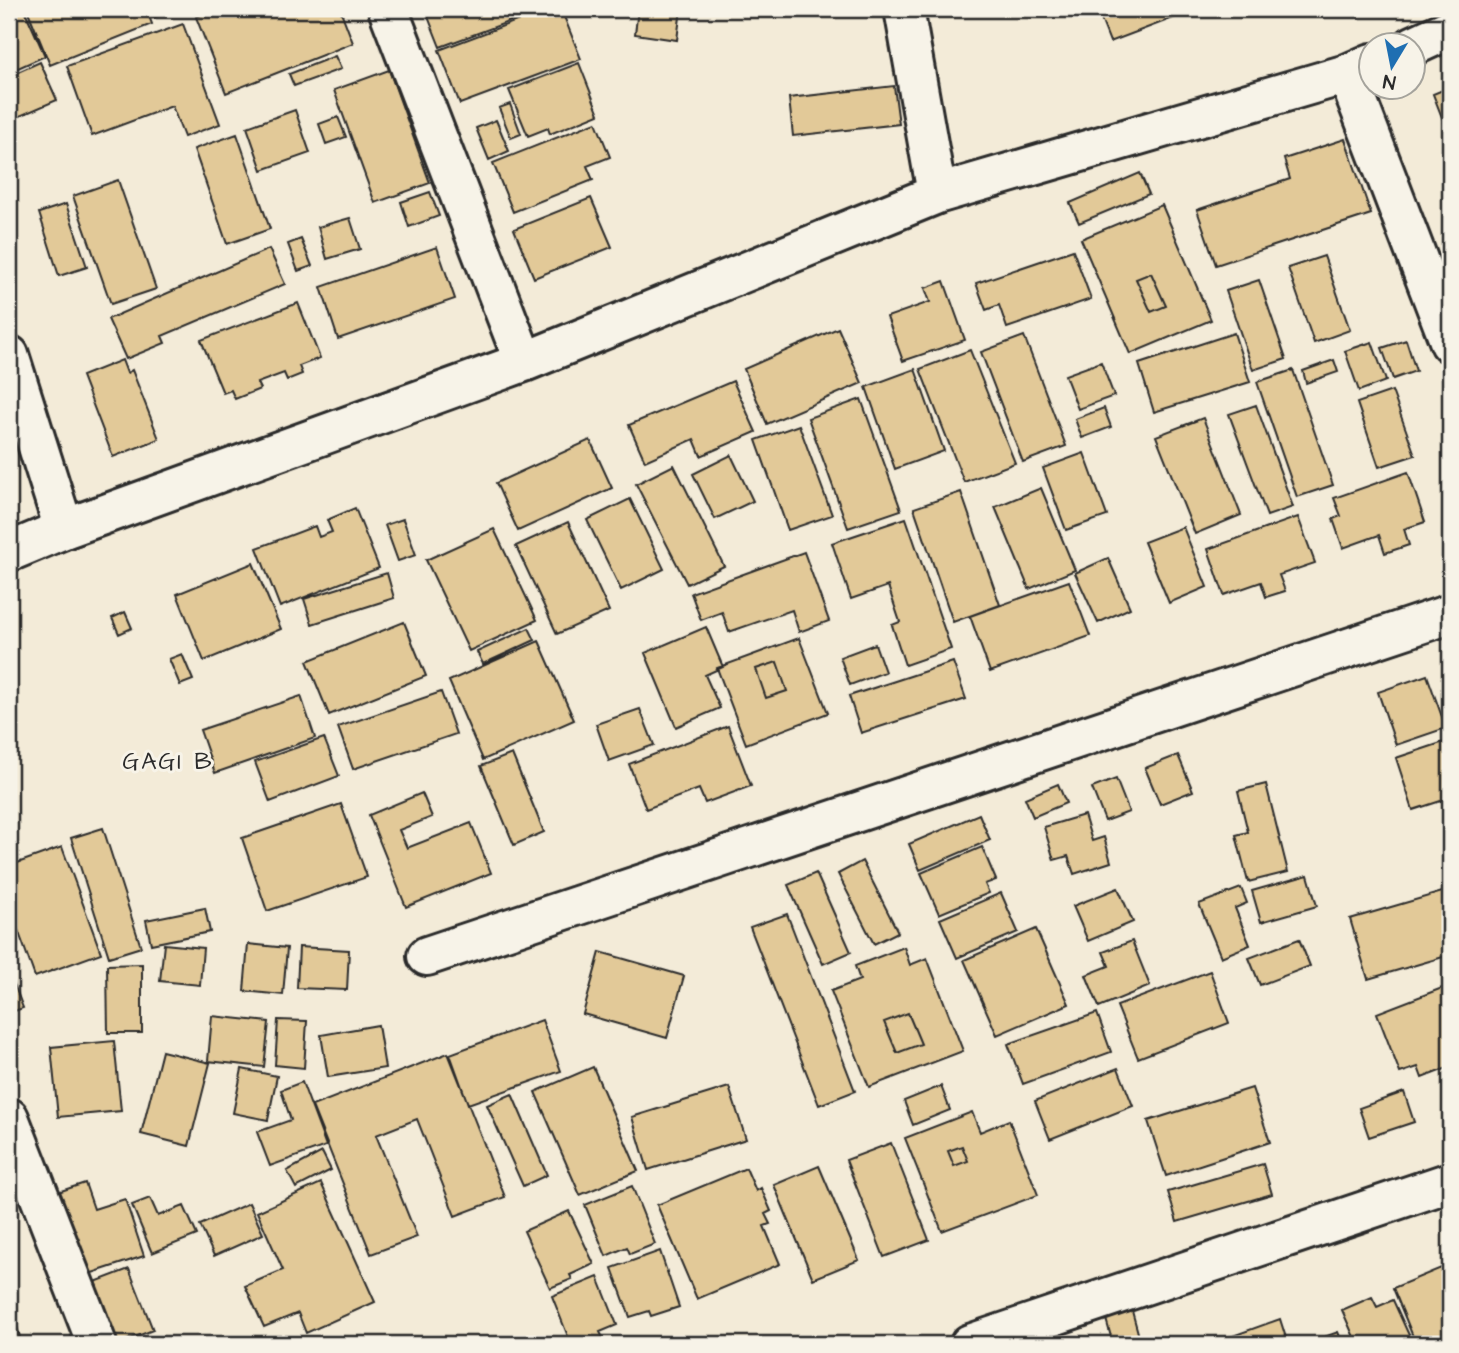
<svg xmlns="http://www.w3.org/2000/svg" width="1459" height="1353" font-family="'Architects Daughter',sans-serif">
	<rect width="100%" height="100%" fill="#f3ebd8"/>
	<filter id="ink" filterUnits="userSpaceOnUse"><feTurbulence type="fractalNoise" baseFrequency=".0143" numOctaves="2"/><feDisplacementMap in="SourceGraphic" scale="14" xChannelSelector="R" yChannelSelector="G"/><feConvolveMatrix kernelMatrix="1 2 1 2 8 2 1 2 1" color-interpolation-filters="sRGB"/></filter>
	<g filter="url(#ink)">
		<!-- building -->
		<path fill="#e2c998" stroke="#2b2b2b" stroke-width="2" fill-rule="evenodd" d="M 9,9 L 24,9 L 45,56 L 9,72 Z
			M 27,9 L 146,9 L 152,24 L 50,65 Z
			M 146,9 L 176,9 L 150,19 Z
			M 216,9 L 340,9 L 353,43 L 226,93 L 196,17 Z
			M 425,9 L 464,9 L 466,13 L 478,9 L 543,9 L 440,47 Z
			M 549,9 L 561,9 L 581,59 L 460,104 L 439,50 Z
			M 638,9 L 681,9 L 677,40 L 635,34 Z
			M 1097,9 L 1197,9 L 1110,42 Z
			M 183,24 L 220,124 L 184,137 L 172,106 L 92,136 L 67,66 Z
			M 335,56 L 341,69 L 294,86 L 289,74 Z
			M 40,62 L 57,100 L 15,118 L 18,126 L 9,130 L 9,76 Z
			M 579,63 L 599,114 L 550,134 L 548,128 L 528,136 L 509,90 Z
			M 389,70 L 430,183 L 375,203 L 334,90 Z
			M 894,86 L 899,124 L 793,136 L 789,98 Z
			M 1450,87 L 1450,138 L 1433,94 Z
			M 510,104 L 521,134 L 511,138 L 499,108 Z
			M 295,110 L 310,153 L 262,170 L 247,127 Z
			M 338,117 L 346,137 L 326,144 L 319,124 Z
			M 496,120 L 509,151 L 489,160 L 476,128 Z
			M 596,122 L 610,157 L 587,166 L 593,180 L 513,212 L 493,163 Z
			M 237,134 L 270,229 L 227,244 L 194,149 Z
			M 1345,139 L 1371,214 L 1216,265 L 1197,210 L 1290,179 L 1284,159 Z
			M 1140,173 L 1149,194 L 1079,223 L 1070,203 Z
			M 118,180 L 156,289 L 111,304 L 73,196 Z
			M 430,192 L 439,216 L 409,227 L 401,202 Z
			M 591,198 L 612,247 L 534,278 L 514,229 Z
			M 66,204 L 87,267 L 59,276 L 39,213 Z
			M 1162,205 L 1211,320 L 1130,354 L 1081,239 ZM 1151,273 L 1166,306 L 1151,312 L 1136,279 Z
			M 350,218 L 360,249 L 327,259 L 318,227 Z
			M 301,239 L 312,266 L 298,271 L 288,244 Z
			M 437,247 L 455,299 L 338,339 L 321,287 Z
			M 269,249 L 285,284 L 162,336 L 165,343 L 126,359 L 108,319 Z
			M 1073,250 L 1091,299 L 1007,328 L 999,305 L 986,310 L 976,283 Z
			M 1324,256 L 1350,330 L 1314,343 L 1288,268 Z
			M 1151,273 L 1166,306 L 1151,312 L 1136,279 Z
			M 1259,280 L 1286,359 L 1253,370 L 1226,291 Z
			M 944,281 L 965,340 L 903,361 L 887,317 L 930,302 L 925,288 Z
			M 298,303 L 320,358 L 299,366 L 302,374 L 287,380 L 284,373 L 257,383 L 260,389 L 235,399 L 231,390 L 223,393 L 201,340 Z
			M 838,328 L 862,383 L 767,424 L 744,369 Z
			M 1234,333 L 1250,382 L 1154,412 L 1139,364 Z
			M 1024,336 L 1066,446 L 1023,462 L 981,352 Z
			M 1406,340 L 1416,371 L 1393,379 L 1382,348 Z
			M 1372,342 L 1386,381 L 1359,391 L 1345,351 Z
			M 970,350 L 1015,463 L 964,482 L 920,369 Z
			M 122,360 L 127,373 L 132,370 L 159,439 L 113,457 L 82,376 Z
			M 1334,360 L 1338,372 L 1306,383 L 1303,371 Z
			M 1101,362 L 1114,396 L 1078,409 L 1065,375 Z
			M 915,369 L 944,451 L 895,469 L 866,387 Z
			M 1293,370 L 1333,485 L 1297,497 L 1257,382 Z
			M 733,381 L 756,432 L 701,456 L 694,439 L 645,461 L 629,425 Z
			M 1392,391 L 1415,455 L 1379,467 L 1357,403 Z
			M 861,399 L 901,510 L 848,528 L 808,418 Z
			M 1256,405 L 1293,507 L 1267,516 L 1229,414 Z
			M 1104,408 L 1111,427 L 1082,438 L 1075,419 Z
			M 1203,418 L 1241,515 L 1195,534 L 1156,436 Z
			M 799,425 L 832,515 L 788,530 L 756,440 Z
			M 590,440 L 612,488 L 518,531 L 496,483 Z
			M 1084,453 L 1107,516 L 1066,530 L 1043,468 Z
			M 731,455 L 753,501 L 715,519 L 693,474 Z
			M 674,465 L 724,566 L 687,584 L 636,484 Z
			M 1408,472 L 1425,522 L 1404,529 L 1409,545 L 1385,553 L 1379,535 L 1343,548 L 1333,519 L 1341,516 L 1334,498 Z
			M 1041,488 L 1075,570 L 1029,589 L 995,507 Z
			M 961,492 L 1000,605 L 953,622 L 914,508 Z
			M 630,499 L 664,569 L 621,590 L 587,520 Z
			M 355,508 L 379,568 L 280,607 L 257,548 L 315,526 L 319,537 L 332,532 L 327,520 Z
			M 1298,517 L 1315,563 L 1279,575 L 1285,591 L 1266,597 L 1261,582 L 1224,595 L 1208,549 Z
			M 906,518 L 951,649 L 905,665 L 892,625 L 900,622 L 888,586 L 851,599 L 832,543 Z
			M 403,519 L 416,555 L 398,561 L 385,525 Z
			M 568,522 L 609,611 L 557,634 L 516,546 Z
			M 1183,527 L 1207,587 L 1169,603 L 1144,542 Z
			M 494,529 L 537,620 L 469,651 L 426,560 Z
			M 804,552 L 829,621 L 799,632 L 792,610 L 729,632 L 722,612 L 701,620 L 691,593 Z
			M 1108,558 L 1130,608 L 1098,623 L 1075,573 Z
			M 253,563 L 281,629 L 204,661 L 177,594 Z
			M 387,573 L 394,598 L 312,624 L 304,599 Z
			M 1069,581 L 1090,636 L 990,672 L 970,616 Z
			M 125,612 L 132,628 L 119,634 L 112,618 Z
			M 404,622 L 426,676 L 329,715 L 307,661 Z
			M 706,627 L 723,667 L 705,675 L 720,708 L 676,727 L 645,653 Z
			M 529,628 L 535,640 L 483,664 L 477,652 Z
			M 799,638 L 828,713 L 746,744 L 717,668 ZM 777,662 L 787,691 L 766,698 L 756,669 Z
			M 539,641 L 574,720 L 483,760 L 449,681 Z
			M 875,644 L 885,672 L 850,685 L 840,657 Z
			M 182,654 L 193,680 L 180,685 L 169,659 Z
			M 777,662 L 787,691 L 766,698 L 756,669 Z
			M 953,662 L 966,699 L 861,733 L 849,696 Z
			M 1427,675 L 1446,728 L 1396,745 L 1378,692 Z
			M 441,692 L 456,734 L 353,769 L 338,727 Z
			M 301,696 L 315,738 L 215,773 L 200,730 Z
			M 640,709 L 654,745 L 609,761 L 596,724 Z
			M 728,726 L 751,786 L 705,803 L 699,789 L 646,809 L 629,764 Z
			M 324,738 L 339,776 L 270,802 L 255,762 Z
			M 1447,741 L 1450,750 L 1450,798 L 1413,810 L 1396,758 Z
			M 512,754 L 544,832 L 514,845 L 481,766 Z
			M 1178,755 L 1193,791 L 1160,804 L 1145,768 Z
			M 1116,779 L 1129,812 L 1105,821 L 1092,788 Z
			M 1058,784 L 1066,803 L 1033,817 L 1025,798 Z
			M 1266,784 L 1288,872 L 1248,882 L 1236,835 L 1248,832 L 1238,791 Z
			M 422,793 L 432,817 L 399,830 L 407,848 L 471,823 L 491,873 L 406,907 L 369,815 Z
			M 341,804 L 367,877 L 267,911 L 242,838 Z
			M 979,814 L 990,840 L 920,870 L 909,844 Z
			M 1084,815 L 1092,841 L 1104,837 L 1111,862 L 1074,874 L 1068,856 L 1054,860 L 1044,827 Z
			M 103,828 L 141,947 L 109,957 L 71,838 Z
			M 62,847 L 101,953 L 35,977 L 9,905 L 9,866 Z
			M 982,847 L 996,880 L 985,884 L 989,893 L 939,914 L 921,873 Z
			M 862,861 L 898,932 L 874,944 L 838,874 Z
			M 816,873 L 851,952 L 823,964 L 788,885 Z
			M 1308,875 L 1317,906 L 1261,922 L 1252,891 Z
			M 1118,888 L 1133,922 L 1088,941 L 1073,906 Z
			M 1241,888 L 1247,903 L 1235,908 L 1250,945 L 1221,957 L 1199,904 Z
			M 1449,890 L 1450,955 L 1368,979 L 1350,919 Z
			M 1001,893 L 1018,932 L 957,958 L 940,919 Z
			M 205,908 L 210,932 L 151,944 L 146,920 Z
			M 787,914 L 855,1091 L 819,1105 L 750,927 Z
			M 1036,929 L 1069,1004 L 997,1035 L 964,960 Z
			M 1299,939 L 1310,966 L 1260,985 L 1249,958 Z
			M 1132,941 L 1150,986 L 1099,1007 L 1086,975 L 1109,966 L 1103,952 Z
			M 164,944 L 203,948 L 200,985 L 160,981 Z
			M 248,944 L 287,948 L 283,995 L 244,991 Z
			M 299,947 L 349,950 L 347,990 L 297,988 Z
			M 904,947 L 910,965 L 927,958 L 963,1051 L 869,1087 L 831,991 L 860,980 L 855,966 ZM 908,1013 L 921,1044 L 897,1053 L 884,1022 Z
			M 600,952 L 684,976 L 667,1038 L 583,1014 Z
			M 142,964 L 142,1033 L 108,1033 L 107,965 Z
			M 9,971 L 23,1008 L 9,1013 Z
			M 1210,971 L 1229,1023 L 1138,1058 L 1117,1006 Z
			M 1450,985 L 1450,1067 L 1422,1078 L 1418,1067 L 1400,1073 L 1377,1013 Z
			M 908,1013 L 921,1044 L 897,1053 L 884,1022 Z
			M 1097,1013 L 1111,1052 L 1023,1084 L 1008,1044 Z
			M 212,1016 L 269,1022 L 264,1067 L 208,1061 Z
			M 278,1020 L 307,1021 L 304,1068 L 275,1065 Z
			M 542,1020 L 561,1071 L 468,1104 L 450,1054 Z
			M 378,1025 L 385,1068 L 328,1077 L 321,1035 Z
			M 114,1041 L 121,1111 L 58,1117 L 51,1047 Z
			M 162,1051 L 210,1063 L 189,1146 L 141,1134 Z
			M 448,1053 L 505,1197 L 455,1216 L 417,1119 L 376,1135 L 417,1237 L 371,1254 L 312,1106 Z
			M 593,1067 L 638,1171 L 580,1195 L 535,1092 Z
			M 1118,1068 L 1133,1106 L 1050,1139 L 1035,1101 Z
			M 242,1069 L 277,1076 L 268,1120 L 233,1113 Z
			M 302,1082 L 326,1146 L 270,1166 L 257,1132 L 291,1120 L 281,1090 Z
			M 941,1086 L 950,1110 L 913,1125 L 904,1101 Z
			M 729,1087 L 746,1139 L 648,1170 L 632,1117 Z
			M 1252,1088 L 1270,1142 L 1166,1176 L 1148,1121 Z
			M 1404,1092 L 1414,1122 L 1369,1137 L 1359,1108 Z
			M 512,1094 L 547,1175 L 523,1186 L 487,1105 Z
			M 972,1112 L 980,1132 L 1009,1120 L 1038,1195 L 942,1231 L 905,1138 ZM 962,1146 L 968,1161 L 954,1166 L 948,1151 Z
			M 891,1143 L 929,1240 L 884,1257 L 846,1160 Z
			M 962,1146 L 968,1161 L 954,1166 L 948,1151 Z
			M 322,1152 L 331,1170 L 296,1188 L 287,1171 Z
			M 1263,1164 L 1272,1194 L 1177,1222 L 1168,1192 Z
			M 819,1166 L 859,1260 L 813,1279 L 774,1185 Z
			M 746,1168 L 756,1191 L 761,1188 L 771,1211 L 765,1214 L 770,1224 L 764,1226 L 780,1264 L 697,1299 L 657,1205 Z
			M 85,1183 L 94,1209 L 125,1199 L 144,1256 L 83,1276 L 55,1193 Z
			M 321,1183 L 375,1302 L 306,1333 L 298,1313 L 264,1327 L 245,1286 L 283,1270 L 257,1212 Z
			M 632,1186 L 655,1244 L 630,1254 L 627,1247 L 606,1256 L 585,1205 Z
			M 150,1198 L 158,1216 L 184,1206 L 197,1235 L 152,1253 L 132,1205 Z
			M 249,1203 L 263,1234 L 214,1256 L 200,1225 Z
			M 569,1211 L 594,1264 L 570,1275 L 572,1279 L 550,1288 L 524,1231 Z
			M 660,1251 L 679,1307 L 651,1316 L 649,1311 L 630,1317 L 612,1268 Z
			M 1446,1266 L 1450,1276 L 1450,1344 L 1416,1344 L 1393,1288 Z
			M 129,1269 L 153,1330 L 117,1344 L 109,1344 L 87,1285 Z
			M 598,1277 L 617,1325 L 600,1332 L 603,1338 L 588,1344 L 571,1344 L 552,1296 Z
			M 1372,1297 L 1377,1307 L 1393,1300 L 1413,1344 L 1357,1344 L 1342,1310 Z
			M 9,1299 L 22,1344 L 9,1344 Z
			M 1132,1311 L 1141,1344 L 1113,1344 L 1106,1319 Z
			M 1280,1319 L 1287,1341 L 1277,1344 L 1216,1344 L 1216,1342 Z
			M 1338,1332 L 1343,1344 L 1305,1344 Z"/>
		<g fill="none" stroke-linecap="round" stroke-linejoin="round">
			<!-- minor casing -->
			<g stroke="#2b2b2b" stroke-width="44">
				<path id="minor" d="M 388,9 L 524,362
					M 904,9 L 937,194
					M 1413,46 L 1450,29
					M 1347,74 L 1450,343
					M 9,355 L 64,529
					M 9,552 L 64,529 L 524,362 L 937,194 L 1347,74 L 1372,63
					M 427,956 L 1450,614
					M 9,1118 L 97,1344
					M 970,1344 L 1450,1182"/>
			</g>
			<!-- minor -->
			<use href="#minor" stroke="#f7f3e8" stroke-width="38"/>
		</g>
	</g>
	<g text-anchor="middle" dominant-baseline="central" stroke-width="6" stroke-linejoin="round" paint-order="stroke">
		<!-- neighbourhood labels -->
		<g font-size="24" letter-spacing="2" fill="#2b2b2b" stroke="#f7f3e8">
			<text x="168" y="762">GAGI B</text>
		</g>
	</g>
	<!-- margin -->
	<rect width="1459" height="1353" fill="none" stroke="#f7f3e8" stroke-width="35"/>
	<rect x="18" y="18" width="1424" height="1318" fill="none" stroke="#2b2b2b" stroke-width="2.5" filter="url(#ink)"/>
	<!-- north arrow -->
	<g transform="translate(1392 66) rotate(190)"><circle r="33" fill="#f7f3e8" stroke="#a5a39c" stroke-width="2"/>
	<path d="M0-5L12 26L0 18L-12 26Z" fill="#1f6fb2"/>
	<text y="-10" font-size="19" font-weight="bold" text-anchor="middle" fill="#2b2b2b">N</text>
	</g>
</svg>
